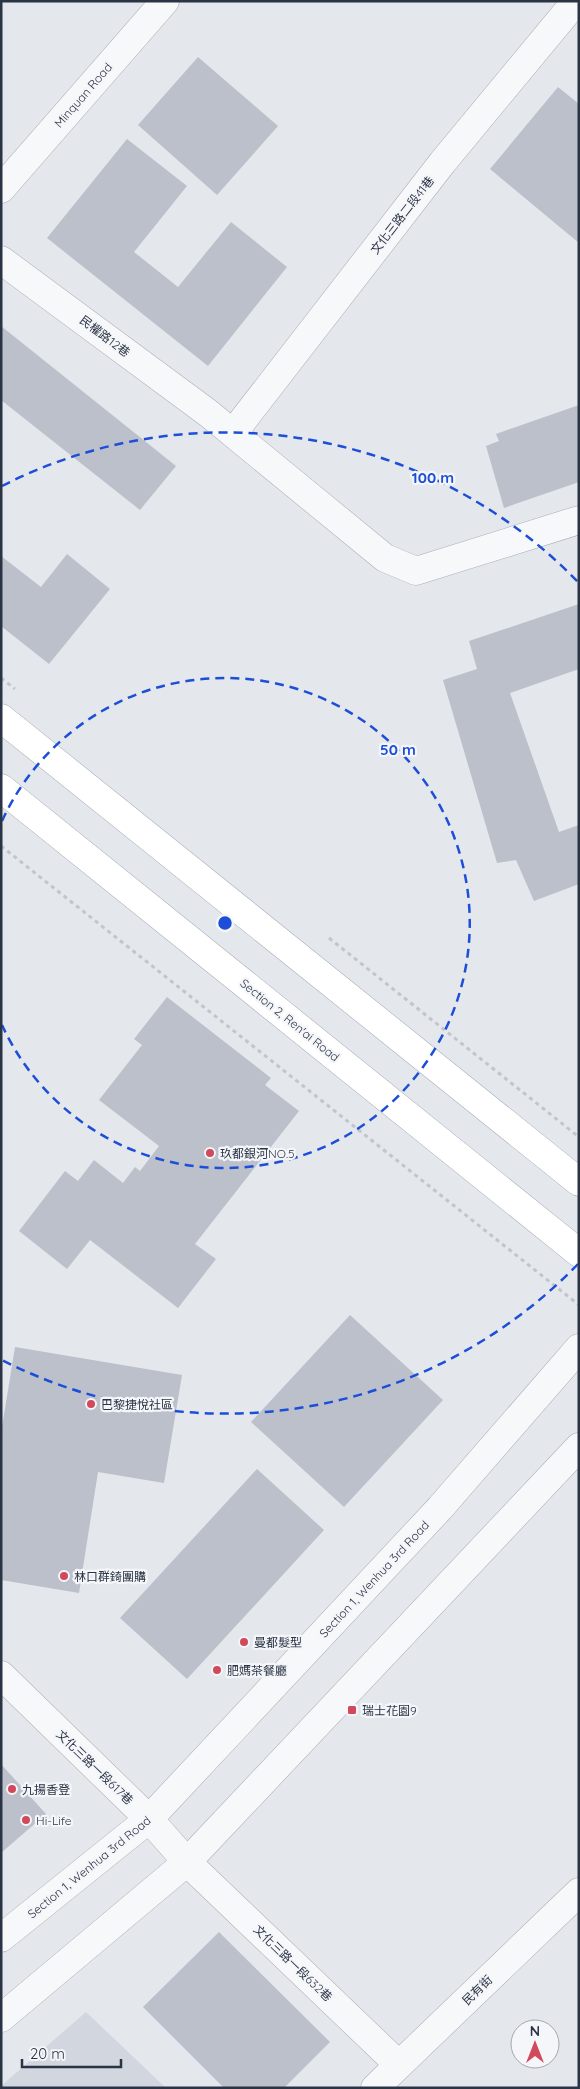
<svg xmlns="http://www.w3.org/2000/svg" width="580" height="2089" font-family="Quicksand,'Noto Sans TC',sans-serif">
	<rect width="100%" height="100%" fill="#e4e7ec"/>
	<!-- built -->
	<path fill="#d2d6de" d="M 86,2012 L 166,2088 L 1,2088 L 1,2086 Z"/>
	<!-- building -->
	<path fill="#bbc0ca" d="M 198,57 L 278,126 L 217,195 L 138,125 Z
		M 558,87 L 579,104 L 579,243 L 490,169 Z
		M 127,139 L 187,186 L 134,252 L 178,287 L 231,222 L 287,267 L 208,366 L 47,238 Z
		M 1,326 L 176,466 L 140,510 L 1,400 Z
		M 579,405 L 579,482 L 504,508 L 486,446 L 499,441 L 496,434 Z
		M 67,554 L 110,589 L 49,664 L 1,626 L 1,556 L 41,587 Z
		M 579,604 L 579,669 L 510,693 L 559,832 L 579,825 L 579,884 L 534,901 L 516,860 L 497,863 L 443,680 L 477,669 L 469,641 Z
		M 167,997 L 271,1078 L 265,1085 L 299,1111 L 195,1244 L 216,1259 L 178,1308 L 90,1240 L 67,1269 L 19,1231 L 65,1171 L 78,1181 L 94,1160 L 123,1183 L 135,1167 L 140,1171 L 159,1146 L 99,1100 L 142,1045 L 134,1039 Z
		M 350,1315 L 443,1400 L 344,1507 L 251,1422 Z
		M 15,1347 L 182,1375 L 164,1483 L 98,1472 L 79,1593 L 1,1580 L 1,1433 Z
		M 257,1469 L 324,1530 L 187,1679 L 120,1618 Z
		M 1,1764 L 46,1814 L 1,1853 Z
		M 219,1932 L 330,2042 L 284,2088 L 224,2088 L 143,2007 Z"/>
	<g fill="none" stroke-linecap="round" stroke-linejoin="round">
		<!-- minor casing -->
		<g stroke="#a9aeb7" stroke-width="29">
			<path id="minor" d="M 1,189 L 165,1
				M 1,260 L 208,413 L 385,558 L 416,571 L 579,520
				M 233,433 L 442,163 L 576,1
				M 1,1675 L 149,1819 L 187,1862 L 399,2065
				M 1,1938 L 149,1819 L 440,1508 L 579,1348
				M 1,2018 L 187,1862 L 579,1447
				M 375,2088 L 579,1892"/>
		</g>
		<!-- major casing -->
		<g stroke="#a3abb8" stroke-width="29">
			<path id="major" d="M 1,718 L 579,1182
				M 1,788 L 579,1253"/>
		</g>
		<!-- path -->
		<path stroke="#c2c5cb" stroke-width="3" stroke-dasharray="4 4" stroke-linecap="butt" d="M 1,678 L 15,689
			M 1,846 L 579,1305
			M 329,938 L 579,1137"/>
		<!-- minor -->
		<use href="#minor" stroke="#f7f8fa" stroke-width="28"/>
		<!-- major -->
		<use href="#major" stroke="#fff" stroke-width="28"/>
	</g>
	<!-- distance rings -->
	<g fill="none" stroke="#1d4ed8" stroke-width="2.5" stroke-dasharray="9 6">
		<path d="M2 821A245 245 0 1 1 2 1025"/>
		<path d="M578 1264A491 491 0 0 1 2 1360M2 486A491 491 0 0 1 578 582"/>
	</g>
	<!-- markers -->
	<g fill="#d1495b" stroke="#f4f6f9" stroke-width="2">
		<circle cx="210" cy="1153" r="5"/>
		<circle cx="91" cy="1404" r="5"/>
		<circle cx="64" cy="1576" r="5"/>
		<circle cx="244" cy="1642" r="5"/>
		<circle cx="217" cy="1670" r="5"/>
		<rect x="347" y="1705" width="10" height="10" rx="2.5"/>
		<circle cx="12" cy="1789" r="5"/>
		<circle cx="26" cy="1820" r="5"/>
	</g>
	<g text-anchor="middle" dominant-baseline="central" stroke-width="4.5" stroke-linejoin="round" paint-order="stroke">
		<!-- street labels -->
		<g font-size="12" fill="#2b3445" stroke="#f4f6f9">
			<text transform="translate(83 95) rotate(-49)">Minquan Road</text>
			<text transform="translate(402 215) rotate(-52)">文化三路二段41巷</text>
			<text transform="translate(105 336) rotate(37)">民權路12巷</text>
			<text transform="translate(290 1020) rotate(39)">Section 2, Ren'ai Road</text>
			<text transform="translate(374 1579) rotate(-47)">Section 1, Wenhua 3rd Road</text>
			<text transform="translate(95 1767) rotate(44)">文化三路一段617巷</text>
			<text transform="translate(89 1867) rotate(-39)">Section 1, Wenhua 3rd Road</text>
			<text transform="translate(293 1963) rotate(44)">文化三路一段632巷</text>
			<text transform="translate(477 1990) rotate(-44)">民有街</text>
		</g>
		<!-- poi labels -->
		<g font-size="12" fill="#2b3445" stroke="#f4f6f9" text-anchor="start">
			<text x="220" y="1153">玖都銀河NO.5</text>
			<text x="101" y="1404">巴黎捷悅社區</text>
			<text x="74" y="1576">林口群錡團購</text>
			<text x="254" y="1642">曼都髮型</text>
			<text x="227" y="1670">肥媽茶餐廳</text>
			<text x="362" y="1710">瑞士花園9</text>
			<text x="22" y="1789">九揚香登</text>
			<text x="36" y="1820">Hi-Life</text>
		</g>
	</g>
	<circle cx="225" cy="923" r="8" fill="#1d4ed8" stroke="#f4f6f9" stroke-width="2.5"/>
	<g font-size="15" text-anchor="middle" font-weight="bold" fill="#1d4ed8" stroke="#f4f6f9" stroke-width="4.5" stroke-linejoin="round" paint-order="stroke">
		<text x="433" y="483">100 m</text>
		<text x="398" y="755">50 m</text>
	</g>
	<!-- border -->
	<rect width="580" height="2089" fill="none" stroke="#2b3445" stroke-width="5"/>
	<!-- north arrow -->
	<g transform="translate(535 2044)"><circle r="24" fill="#f4f6f9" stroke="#a4a8b1"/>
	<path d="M0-4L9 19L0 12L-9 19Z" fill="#d1495b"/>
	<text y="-8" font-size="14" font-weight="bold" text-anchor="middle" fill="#2b3445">N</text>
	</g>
	<!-- scale -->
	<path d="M22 2059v8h99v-8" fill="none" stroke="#2b3445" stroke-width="2.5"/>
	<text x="30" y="2059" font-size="15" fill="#2b3445" stroke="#f4f6f9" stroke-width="4" paint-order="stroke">20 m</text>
</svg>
